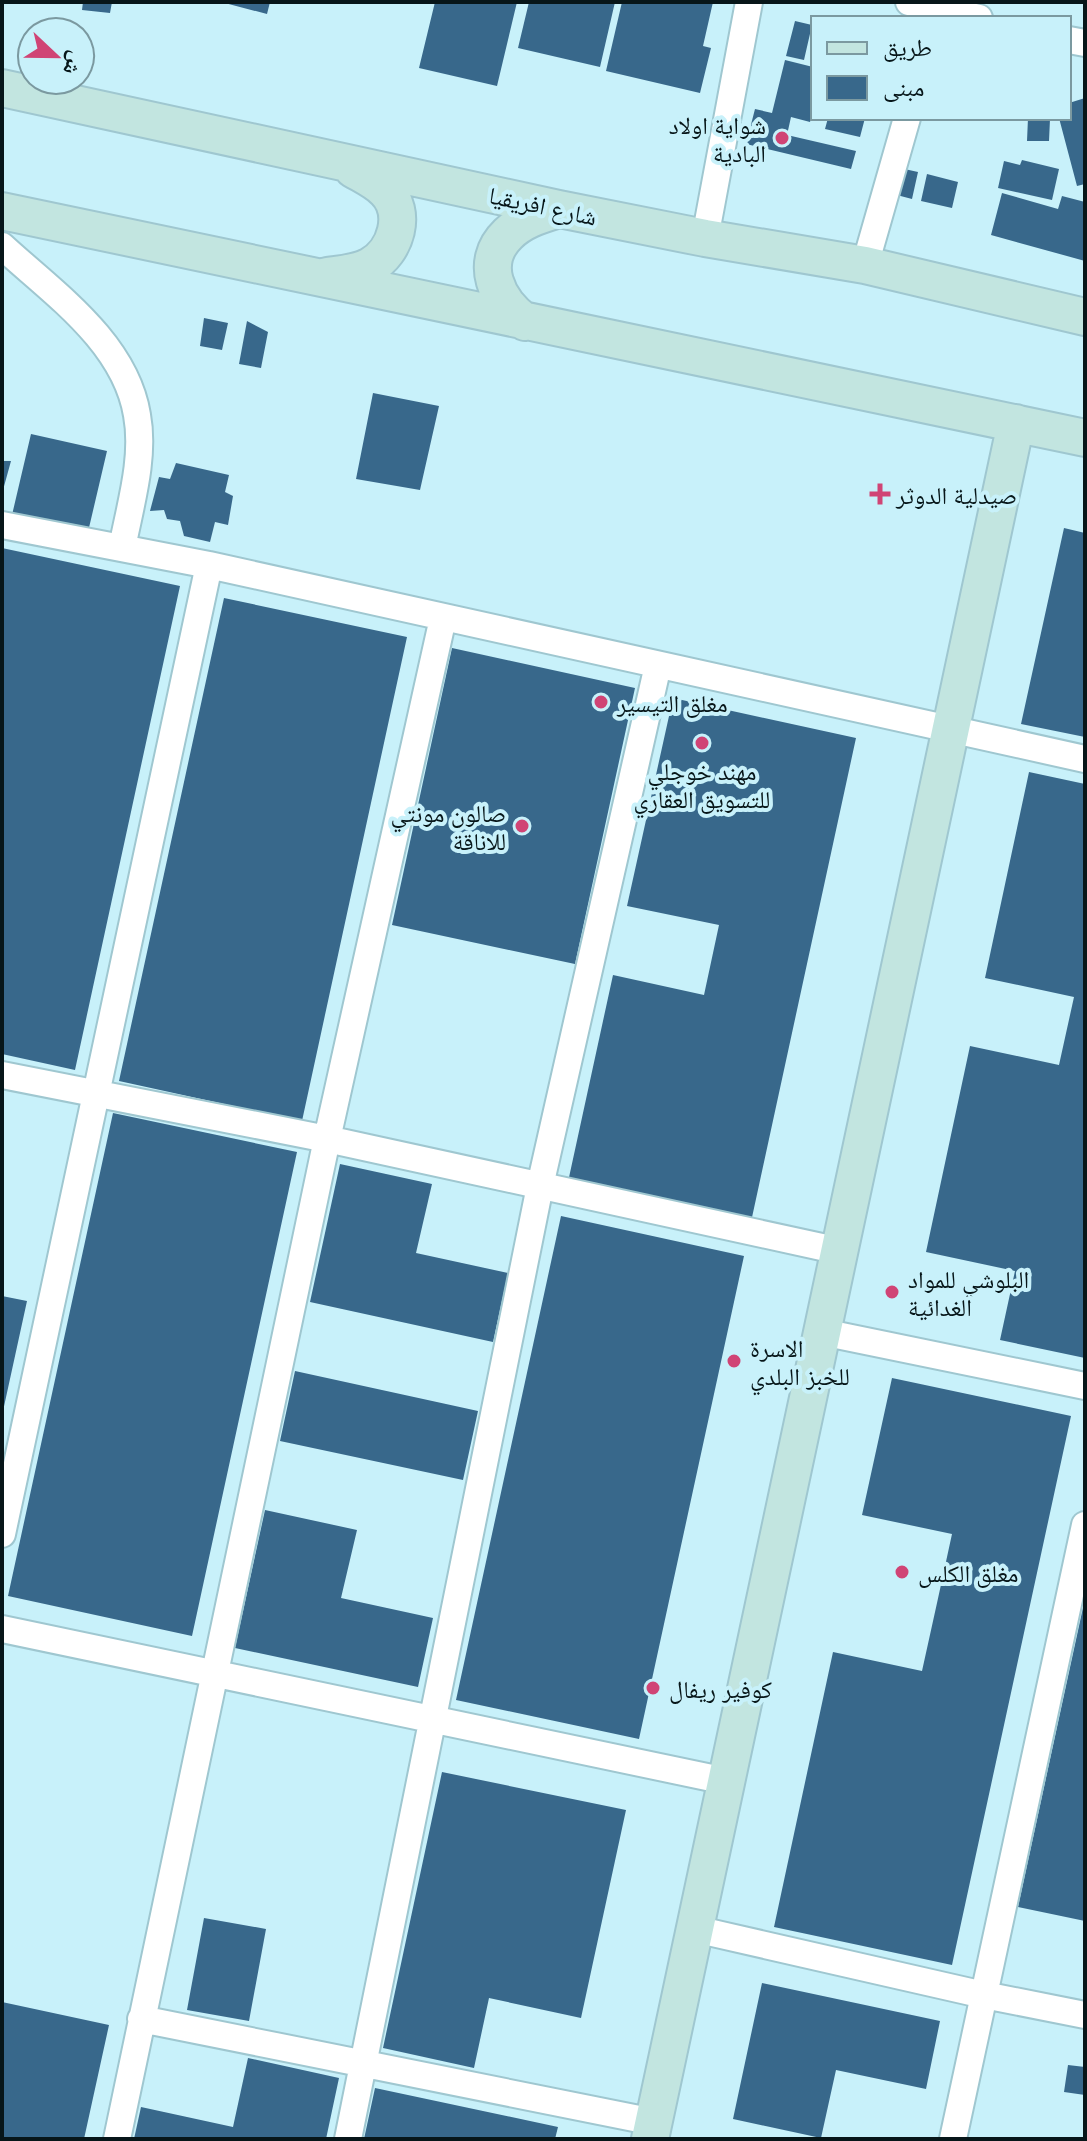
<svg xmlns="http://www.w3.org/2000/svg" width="1087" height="2141" font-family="'Open Sans','Noto Naskh Arabic',sans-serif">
	<rect width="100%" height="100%" fill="#c8f1fa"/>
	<!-- building -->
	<path fill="#38688b" d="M 83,2 L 112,2 L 110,13 L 82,10 Z
		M 221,2 L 270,2 L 267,14 Z
		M 435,2 L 517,2 L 497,86 L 419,68 Z
		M 529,2 L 615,2 L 600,67 L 518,48 Z
		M 622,2 L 713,2 L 703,46 L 711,48 L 700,93 L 606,71 Z
		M 795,21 L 812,25 L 804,60 L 786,56 Z
		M 785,60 L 813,67 L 813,110 L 810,122 L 791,117 L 787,135 L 856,151 L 851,169 L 746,144 L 755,109 L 772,113 Z
		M 1085,98 L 1085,184 L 1077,186 L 1059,118 L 1069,118 L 1069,103 Z
		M 828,118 L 865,118 L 860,137 L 825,129 Z
		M 1028,118 L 1050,119 L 1049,141 L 1027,141 Z
		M 1022,160 L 1059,169 L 1052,200 L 998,188 L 1004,161 L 1020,165 Z
		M 900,168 L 918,172 L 912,199 L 893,194 Z
		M 927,174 L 958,182 L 952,208 L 921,201 Z
		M 1002,193 L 1058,209 L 1062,196 L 1085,202 L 1085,261 L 991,235 Z
		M 204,318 L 228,323 L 222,350 L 200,346 Z
		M 247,321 L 268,332 L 261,368 L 239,364 Z
		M 373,393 L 439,406 L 420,490 L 356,479 Z
		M 31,434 L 107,451 L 88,532 L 12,515 Z
		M 2,461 L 11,461 L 3,490 L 2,490 Z
		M 176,463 L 229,475 L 225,492 L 233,496 L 228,525 L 215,522 L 210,542 L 184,536 L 180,521 L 167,519 L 164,510 L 150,511 L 159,477 L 170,479 Z
		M 1064,528 L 1085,533 L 1085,737 L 1021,724 Z
		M 2,548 L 180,586 L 75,1070 L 2,1054 Z
		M 224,598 L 407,637 L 302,1121 L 119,1081 Z
		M 452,648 L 635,688 L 575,964 L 392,925 Z
		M 673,698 L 856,738 L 751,1222 L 568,1182 L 613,975 L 704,995 L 719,925 L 627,906 Z
		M 1029,772 L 1085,784 L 1085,1358 L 1000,1340 L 1015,1271 L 926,1252 L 970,1046 L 1059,1065 L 1074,997 L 985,978 Z
		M 113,1113 L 297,1152 L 192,1636 L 8,1596 Z
		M 340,1164 L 432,1184 L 416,1253 L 508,1273 L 493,1342 L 310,1302 Z
		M 561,1216 L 744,1256 L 639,1739 L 456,1700 Z
		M 2,1296 L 27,1301 L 3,1411 L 2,1411 Z
		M 295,1371 L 478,1411 L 463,1480 L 280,1441 Z
		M 892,1378 L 1071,1416 L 952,1965 L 774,1927 L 833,1652 L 922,1671 L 937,1603 L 952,1534 L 862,1515 Z
		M 265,1510 L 357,1530 L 341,1598 L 433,1618 L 418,1687 L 235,1648 Z
		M 1084,1603 L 1085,1603 L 1085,1921 L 1018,1907 Z
		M 442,1772 L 626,1810 L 581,2018 L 489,1998 L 474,2068 L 383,2048 Z
		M 204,1918 L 266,1929 L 249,2021 L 187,2010 Z
		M 762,1983 L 940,2021 L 926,2089 L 836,2070 L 821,2138 L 733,2119 Z
		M 2,2002 L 109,2025 L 84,2139 L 2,2139 Z
		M 248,2058 L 339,2078 L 326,2139 L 134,2139 L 141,2107 L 233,2127 Z
		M 1068,2065 L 1085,2067 L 1085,2095 L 1064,2092 Z
		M 375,2088 L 558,2127 L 555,2139 L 364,2139 Z"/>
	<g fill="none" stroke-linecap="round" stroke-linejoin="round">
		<!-- street casing -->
		<g stroke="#9fc7d0" stroke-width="30">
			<path id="street" d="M 909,2 L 979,18
				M 1069,40 L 1085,43
				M 705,238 L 749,2
				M 2,246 C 53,293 125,342 137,415 C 145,458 130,506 122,548
				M 865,265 L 907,118
				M 2,525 L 209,565 L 1085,759
				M 2,1075 L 327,1139 L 840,1251
				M 822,1332 L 1085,1386
				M 2,1534 L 209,565
				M 2,1629 L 726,1781
				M 695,1929 L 984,1995 L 1085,2015
				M 141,2019 L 654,2122
				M 117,2139 L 327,1139 L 443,618
				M 348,2139 L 540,1186 L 658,665
				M 953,2139 L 1085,1525"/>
		</g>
		<!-- secondary casing -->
		<g stroke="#9fc7d0" stroke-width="40">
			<path id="secondary" d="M 2,88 L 559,209 L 705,238 L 865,265 L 1085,317
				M 2,211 L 1085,438
				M 327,276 C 341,274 357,273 370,266 C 396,252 408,212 385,190 C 376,181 363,175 353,169
				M 525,322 C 497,301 478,263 508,234 C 522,220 540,215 559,209
				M 650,2139 L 1016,423"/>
		</g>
		<!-- street -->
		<use href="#street" stroke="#fff" stroke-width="26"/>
		<!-- secondary -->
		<use href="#secondary" stroke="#c2e5e0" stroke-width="36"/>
	</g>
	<!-- markers -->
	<g fill="#d04475" stroke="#c8f1fa" stroke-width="3">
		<circle cx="782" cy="138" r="8"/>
		<path d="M876 482h8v8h8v8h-8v8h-8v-8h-8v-8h8z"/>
		<circle cx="601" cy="702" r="8"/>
		<circle cx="702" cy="743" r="8"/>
		<circle cx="522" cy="826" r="8"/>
		<circle cx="892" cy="1292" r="8"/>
		<circle cx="734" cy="1361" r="8"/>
		<circle cx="902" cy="1572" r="8"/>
		<circle cx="653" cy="1688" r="8"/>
	</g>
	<g text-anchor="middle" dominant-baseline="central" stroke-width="8" stroke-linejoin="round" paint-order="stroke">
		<!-- poi labels -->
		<g font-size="24" fill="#071619" stroke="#c8f1fa" text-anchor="start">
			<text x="766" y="124" text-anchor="end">شواية اولاد<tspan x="766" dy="28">البادية</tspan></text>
			<text x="896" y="494">صيدلية الدوثر</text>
			<text x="617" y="702">مغلق التيسير</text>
			<text x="702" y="770" text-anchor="middle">مهند خوجلي<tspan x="702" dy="28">للتسويق العقاري</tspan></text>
			<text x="506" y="812" text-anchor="end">صالون مونتي<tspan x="506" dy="28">للاناقة</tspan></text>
			<text x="908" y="1278">البلوشي للمواد<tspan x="908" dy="28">الغدائية</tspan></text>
			<text x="750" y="1347">الاسرة<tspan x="750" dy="28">للخبز البلدي</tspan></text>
			<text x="918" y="1572">مغلق الكلس</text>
			<text x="669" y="1688">كوفير ريفال</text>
		</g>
		<!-- street labels -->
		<g font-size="24" fill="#071619" stroke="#c8f1fa">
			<text transform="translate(543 205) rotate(12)">شارع افريقيا</text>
		</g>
	</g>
	<!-- border -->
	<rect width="1087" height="2141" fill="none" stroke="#071619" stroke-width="8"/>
	<!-- legend -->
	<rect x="811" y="16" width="260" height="104" fill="#c8f1fa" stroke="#7b99a0" stroke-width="2"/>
	<rect x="827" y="42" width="40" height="12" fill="#c2e5e0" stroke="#7b99a0" stroke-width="2"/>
	<text x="883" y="56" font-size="24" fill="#071619">طريق</text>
	<rect x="827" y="76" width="40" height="24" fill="#38688b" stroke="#7b99a0" stroke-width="2"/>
	<text x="883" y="96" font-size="24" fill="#071619">مبنى</text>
	<!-- north arrow -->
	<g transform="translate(56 56) rotate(112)"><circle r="38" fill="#c8f1fa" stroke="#7b99a0" stroke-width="2"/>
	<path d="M0-6L14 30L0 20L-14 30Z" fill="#d04475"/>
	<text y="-12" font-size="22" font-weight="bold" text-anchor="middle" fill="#071619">ش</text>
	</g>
</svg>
